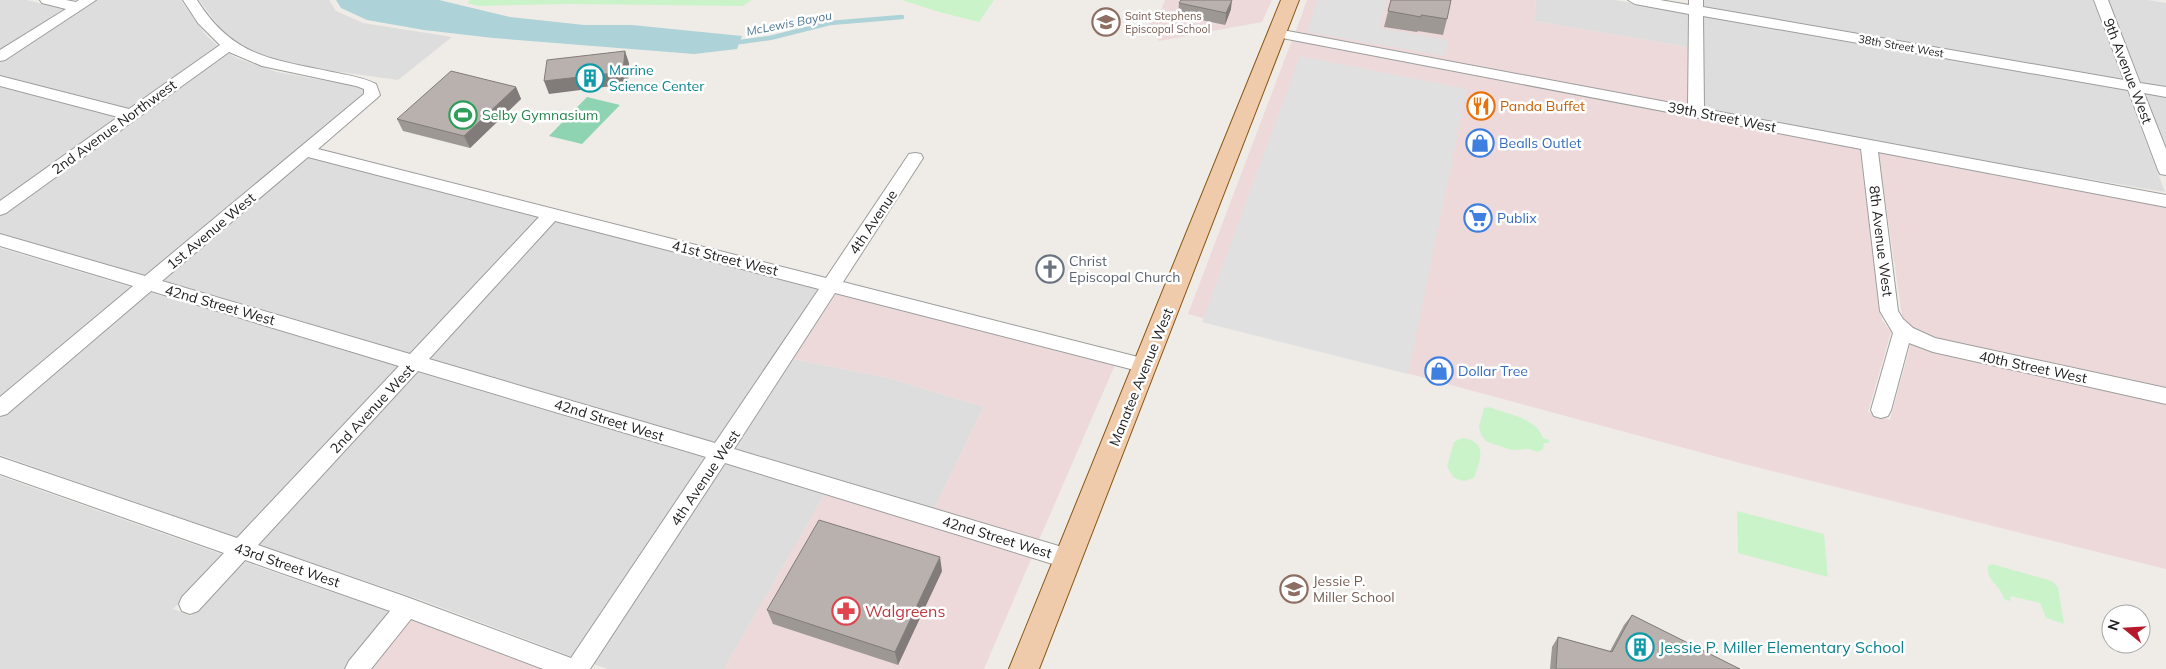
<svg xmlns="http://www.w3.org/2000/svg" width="2166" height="669" font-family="Mulish,sans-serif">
	<rect width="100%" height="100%" fill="#efece7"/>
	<!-- residential -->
	<path fill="#dedddd" d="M 0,0 L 27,0 L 67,10 L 0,52 Z
		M 97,0 L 181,0 L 205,34 L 219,47 L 130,109 L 0,75 L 0,63 Z
		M 199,0 L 329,0 L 336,11 L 363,23 L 452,37 L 398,80 L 319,69 L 286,64 L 251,52 L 238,45 L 220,28 Z
		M 1536,0 L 1615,0 L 1688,13 L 1688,47 L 1534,21 Z
		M 1703,0 L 2093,0 L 2123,81 L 1703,8 Z
		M 2108,0 L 2148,0 L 2166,3 L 2166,88 L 2141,84 Z
		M 1704,15 L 2126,89 L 2165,192 L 1913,149 L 1704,109 Z
		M 227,53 L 239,59 L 277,72 L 350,85 L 363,90 L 364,95 L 147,276 L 0,233 L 0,216 Z
		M 0,86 L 118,117 L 0,203 Z
		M 2144,92 L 2166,96 L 2166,147 Z
		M 307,157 L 438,190 L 540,217 L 413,354 L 162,280 Z
		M 555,221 L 819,289 L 716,444 L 429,359 Z
		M 0,248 L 134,288 L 0,399 Z
		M 149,292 L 401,367 L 239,538 L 0,455 L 0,418 Z
		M 793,359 L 889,378 L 984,407 L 934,509 L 735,449 Z
		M 417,372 L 706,458 L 573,657 L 424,601 L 258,544 Z
		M 725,464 L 825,494 L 724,669 L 608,669 L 593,664 Z
		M 0,476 L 224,555 L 173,609 L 191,616 L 242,561 L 390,612 L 344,669 L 0,669 Z"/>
	<!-- commercial -->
	<path fill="#edd9da" d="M 1165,0 L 1272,0 L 1262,22 L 1159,41 L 1148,24 L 1157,20 Z
		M 1307,0 L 1536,0 L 1534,21 L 1688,47 L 1687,106 L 1295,33 Z
		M 1292,40 L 1860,148 L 1879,309 L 1882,320 L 1891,332 L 1868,412 L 1890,420 L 1911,343 L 2166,402 L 2166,569 L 1740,463 L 1188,314 Z
		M 1878,151 L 2166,206 L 2166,390 L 1932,338 L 1919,334 L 1903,322 Z
		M 836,294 L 1115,365 L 1039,540 L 934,509 L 984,407 L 889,378 L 793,359 Z
		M 825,494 L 1032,557 L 984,669 L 724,669 Z
		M 409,619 L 541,669 L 370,669 Z"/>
	<!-- park -->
	<path fill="#cbf3ca" d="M 470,0 L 752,0 L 743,6 L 568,4 L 478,6 L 467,3 Z
		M 902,0 L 994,0 L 979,22 L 939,12 Z
		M 1489,407 C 1507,414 1537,418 1543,438 L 1549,440 L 1549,443 L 1544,443 L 1543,449 L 1538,452 L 1529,449 L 1512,450 L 1487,442 L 1481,435 L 1479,427 L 1484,408 Z
		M 1462,438 C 1488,441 1481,459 1474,478 L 1464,481 L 1454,478 L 1447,467 L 1454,442 Z
		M 1737,511 L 1824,534 L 1828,577 L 1738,553 Z
		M 1992,564 L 2052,581 L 2058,587 L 2064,624 L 2046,618 L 2040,603 L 2010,596 L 2011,601 L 2004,599 C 2001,585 1986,582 1988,566 Z"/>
	<!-- pitch -->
	<path fill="#8fd4b2" d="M 587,97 L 620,105 L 582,144 L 549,136 Z"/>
	<!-- parking -->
	<path fill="#e0e0e0" d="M 1317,0 L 1387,0 L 1380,28 L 1448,40 L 1445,56 L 1307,32 Z
		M 1300,56 L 1467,89 L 1408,374 L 1202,322 Z"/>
	<!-- water -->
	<path fill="#add2d7" d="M 336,0 L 439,0 L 510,17 L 584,25 L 632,25 L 742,36 L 737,49 L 694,54 L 493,38 L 424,30 L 367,20 L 341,8 Z"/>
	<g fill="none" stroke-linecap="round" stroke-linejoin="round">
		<!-- stream -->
		<path stroke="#add2d7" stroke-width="4.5" d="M 740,42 L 770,38 L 830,23 L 902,17"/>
		<!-- minor casing -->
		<g stroke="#9d9d9d" stroke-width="2">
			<path id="minor" d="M 40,0 L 66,0 L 76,2 L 79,0 L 96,0 L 5,60 L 0,61 L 0,50 L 66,9 L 42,3 Z
				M 183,0 L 197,0 C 233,57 271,59 332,72 C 347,75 362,77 376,84 L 380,95 L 377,98 L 318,149 L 826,278 L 909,154 L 915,153 L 921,154 L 923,158 L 843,282 L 1146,359 L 1153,361 L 1156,366 L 1153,371 L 1146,373 L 835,293 L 734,449 L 1069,549 L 1077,552 L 1080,559 L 1077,566 L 1069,569 L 725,463 L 590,669 L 543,669 L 411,619 L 371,669 L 345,669 L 349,661 L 390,611 L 245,560 L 198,611 L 190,614 L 182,611 L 179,604 L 182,597 L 224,553 L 0,474 L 0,457 L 237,538 L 399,366 L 151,291 L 7,414 L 0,416 L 0,397 L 133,286 L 0,246 L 0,234 L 145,276 L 364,94 L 364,89 L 356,86 L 262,66 L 229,52 L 6,213 L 0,215 L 0,201 L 118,117 L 0,86 L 0,76 L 129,109 L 220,45 L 198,23 ZM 308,157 L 539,217 L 410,354 L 162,281 ZM 555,221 L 819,289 L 715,443 L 429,359 ZM 418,371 L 706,457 L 571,658 L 407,597 L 258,545 Z
				M 1628,0 L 1660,0 L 1689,5 L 1689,0 L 1703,0 L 1703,7 L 2124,80 L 2094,0 L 2108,0 L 2140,83 L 2166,87 L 2166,97 L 2144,93 L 2166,149 L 2166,175 L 2160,174 L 2158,170 L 2128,90 L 1703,16 L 1704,109 L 2166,195 L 2166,207 L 1878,152 L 1898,311 L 1903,319 L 1913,328 L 1935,338 L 2166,388 L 2166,404 L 1933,352 L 1909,343 L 1891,410 L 1888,416 L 1881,418 L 1874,416 L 1871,410 L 1893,333 L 1880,311 L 1861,149 L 1277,37 L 1272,36 L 1270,33 L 1272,30 L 1277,29 L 1688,106 L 1689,14 L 1635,4 Z"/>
		</g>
		<!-- major casing -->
		<g stroke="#885513" stroke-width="2">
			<path id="major" d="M 1281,0 L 1299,0 L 1039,669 L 1009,669 Z"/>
		</g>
		<!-- minor -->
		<use href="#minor" fill="#fff" fill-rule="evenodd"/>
		<!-- major -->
		<use href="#major" fill="#f0cbab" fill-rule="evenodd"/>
	</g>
	<!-- wall -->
	<path fill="#9e9895" d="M 1391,0 L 1447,19 L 1443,35 L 1418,31 L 1417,32 L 1384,27 Z
		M 1179,3 L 1231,9 L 1225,25 L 1178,15 Z
		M 516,87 L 521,99 L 470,148 L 403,131 L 397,119 Z
		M 942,571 L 898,665 L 773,624 L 767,610 Z
		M 1632,615 L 1740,669 L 1550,669 L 1552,647 L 1558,637 L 1610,651 L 1624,625 Z"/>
	<!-- shaded-wall -->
	<path fill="#817c79" d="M 1232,0 L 1231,9 L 1225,25 L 1226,13 Z
		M 625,51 L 629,63 L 628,84 L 549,94 L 544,81 Z
		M 516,87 L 521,99 L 470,148 L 464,136 Z
		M 940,557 L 942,571 L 898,665 L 895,652 Z"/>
	<!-- building -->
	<path fill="#b8b1ad" stroke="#817c79" d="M 1181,0 L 1232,0 L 1226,13 L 1179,3 Z
		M 1391,0 L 1451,0 L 1447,19 L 1421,15 L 1421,17 L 1388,11 Z
		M 625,51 L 623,72 L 544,81 L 547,60 Z
		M 451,71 L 516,87 L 464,136 L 397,119 Z
		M 819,520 L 940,557 L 895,652 L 767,610 Z
		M 1632,615 L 1740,669 L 1556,669 L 1558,637 L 1612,652 Z"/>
	<!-- icons -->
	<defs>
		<g id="school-ring" transform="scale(1.4375)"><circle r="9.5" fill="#fff" stroke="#8d6e63" stroke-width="1.5"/><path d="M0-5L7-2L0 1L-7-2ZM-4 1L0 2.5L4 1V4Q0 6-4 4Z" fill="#8d6e63"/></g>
		<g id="building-ring" transform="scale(1.4375)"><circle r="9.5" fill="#fff" stroke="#0f9aa8" stroke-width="1.5"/><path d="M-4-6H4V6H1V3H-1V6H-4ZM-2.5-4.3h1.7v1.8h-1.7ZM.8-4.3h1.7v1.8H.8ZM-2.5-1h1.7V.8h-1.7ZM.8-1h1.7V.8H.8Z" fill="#0f9aa8"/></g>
		<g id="restaurant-ring" transform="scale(1.4375)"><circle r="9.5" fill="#fff" stroke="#e8710a" stroke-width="1.5"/><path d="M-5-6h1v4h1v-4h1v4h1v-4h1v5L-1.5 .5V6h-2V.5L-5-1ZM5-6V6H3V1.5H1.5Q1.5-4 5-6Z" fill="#e8710a"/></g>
		<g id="stadium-ring" transform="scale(1.4375)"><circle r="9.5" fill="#fff" stroke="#2e9e5b" stroke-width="1.5"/><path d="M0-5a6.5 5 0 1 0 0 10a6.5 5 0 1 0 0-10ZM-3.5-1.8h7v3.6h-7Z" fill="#2e9e5b"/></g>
		<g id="shop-ring" transform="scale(1.4375)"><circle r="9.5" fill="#fff" stroke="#3f7fe0" stroke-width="1.5"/><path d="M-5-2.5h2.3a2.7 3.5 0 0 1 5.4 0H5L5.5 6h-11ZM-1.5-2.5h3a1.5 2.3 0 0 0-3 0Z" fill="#3f7fe0"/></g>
		<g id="supermarket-ring" transform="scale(1.4375)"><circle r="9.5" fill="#fff" stroke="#3f7fe0" stroke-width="1.5"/><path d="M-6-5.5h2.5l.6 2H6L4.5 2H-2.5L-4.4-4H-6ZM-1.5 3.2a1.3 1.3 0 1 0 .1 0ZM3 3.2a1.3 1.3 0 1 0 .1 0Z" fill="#3f7fe0"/></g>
		<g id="church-ring" transform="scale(1.4375)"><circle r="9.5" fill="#fff" stroke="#6b7280" stroke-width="1.5"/><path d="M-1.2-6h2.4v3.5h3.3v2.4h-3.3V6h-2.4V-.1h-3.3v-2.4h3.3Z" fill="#6b7280"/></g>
		<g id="pharmacy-ring" transform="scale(1.4375)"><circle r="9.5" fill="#fff" stroke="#e0444e" stroke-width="1.5"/><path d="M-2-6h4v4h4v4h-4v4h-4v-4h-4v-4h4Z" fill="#e0444e"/></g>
	</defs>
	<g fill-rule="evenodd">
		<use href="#school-ring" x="1106" y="22"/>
		<use href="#building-ring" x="590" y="78"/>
		<use href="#restaurant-ring" x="1481" y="106"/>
		<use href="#stadium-ring" x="463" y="115"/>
		<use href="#shop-ring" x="1480" y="143"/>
		<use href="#supermarket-ring" x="1478" y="218"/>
		<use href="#church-ring" x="1050" y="269"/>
		<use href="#shop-ring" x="1439" y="371"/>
		<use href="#school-ring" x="1294" y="589"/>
		<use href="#pharmacy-ring" x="846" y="611"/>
		<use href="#building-ring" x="1640" y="647"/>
	</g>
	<g text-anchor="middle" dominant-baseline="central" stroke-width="5" stroke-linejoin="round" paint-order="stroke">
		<!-- far-education labels -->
		<g font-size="11" fill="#785e54" stroke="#fff" text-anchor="start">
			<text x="1125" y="16">Saint Stephens<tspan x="1125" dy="13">Episcopal School</tspan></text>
		</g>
		<!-- far-street labels -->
		<g font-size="11" fill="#202020" stroke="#fff">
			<text transform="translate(1901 46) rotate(10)">38th Street West</text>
		</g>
		<!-- far-water labels -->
		<g font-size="12" font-style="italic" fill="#517995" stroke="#fff">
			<text transform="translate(789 23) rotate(-11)">McLewis Bayou</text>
		</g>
		<!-- culture labels -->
		<g font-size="14" fill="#0d838f" stroke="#fff" text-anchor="start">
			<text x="609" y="70">Marine<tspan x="609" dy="16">Science Center</tspan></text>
		</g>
		<!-- street labels -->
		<g font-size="14" fill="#202020" stroke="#fff">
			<text transform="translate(2128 71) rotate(69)">9th Avenue West</text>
			<text transform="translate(1722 117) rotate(11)">39th Street West</text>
			<text transform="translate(114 127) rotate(-36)">2nd Avenue Northwest</text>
			<text transform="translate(873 222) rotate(-56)">4th Avenue</text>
			<text transform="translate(211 231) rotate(-40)">1st Avenue West</text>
			<text transform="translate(1881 241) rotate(83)">8th Avenue West</text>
			<text transform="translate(725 258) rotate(14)">41st Street West</text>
			<text transform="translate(220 305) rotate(16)">42nd Street West</text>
			<text transform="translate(2033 367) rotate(12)">40th Street West</text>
			<text transform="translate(1141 377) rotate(-68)">Manatee Avenue West</text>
			<text transform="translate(372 409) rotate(-47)">2nd Avenue West</text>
			<text transform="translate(609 420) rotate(17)">42nd Street West</text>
			<text transform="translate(705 478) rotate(-56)">4th Avenue West</text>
			<text transform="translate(997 537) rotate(17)">42nd Street West</text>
			<text transform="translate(287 565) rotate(19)">43rd Street West</text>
		</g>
		<!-- food labels -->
		<g font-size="14" fill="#c56008" stroke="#fff" text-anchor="start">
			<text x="1500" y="106">Panda Buffet</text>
		</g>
		<!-- leisure labels -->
		<g font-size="14" fill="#27864d" stroke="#fff" text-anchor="start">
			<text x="482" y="115">Selby Gymnasium</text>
		</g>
		<!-- shop labels -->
		<g font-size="14" fill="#366cbe" stroke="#fff" text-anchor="start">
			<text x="1499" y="143">Bealls Outlet</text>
			<text x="1497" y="218">Publix</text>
			<text x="1458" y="371">Dollar Tree</text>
		</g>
		<!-- worship labels -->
		<g font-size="14" fill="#5b616d" stroke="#fff" text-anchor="start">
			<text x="1069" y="261">Christ<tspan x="1069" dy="16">Episcopal Church</tspan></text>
		</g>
		<!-- education labels -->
		<g font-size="14" fill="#785e54" stroke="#fff" text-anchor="start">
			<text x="1313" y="581">Jessie P.<tspan x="1313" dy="16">Miller School</tspan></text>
		</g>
		<!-- near-health labels -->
		<g font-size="16" fill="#be3a42" stroke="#fff" text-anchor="start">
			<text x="865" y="611">Walgreens</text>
		</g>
		<!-- near-culture labels -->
		<g font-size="16" fill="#0d838f" stroke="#fff" text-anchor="start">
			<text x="1659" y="647">Jessie P. Miller Elementary School</text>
		</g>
	</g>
	<!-- north arrow -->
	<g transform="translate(2126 629) rotate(288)"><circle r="24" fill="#ffffff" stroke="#a6a6a6"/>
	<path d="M0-4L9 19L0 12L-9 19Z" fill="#b61a29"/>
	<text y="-8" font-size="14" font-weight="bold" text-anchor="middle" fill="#202020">N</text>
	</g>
</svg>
